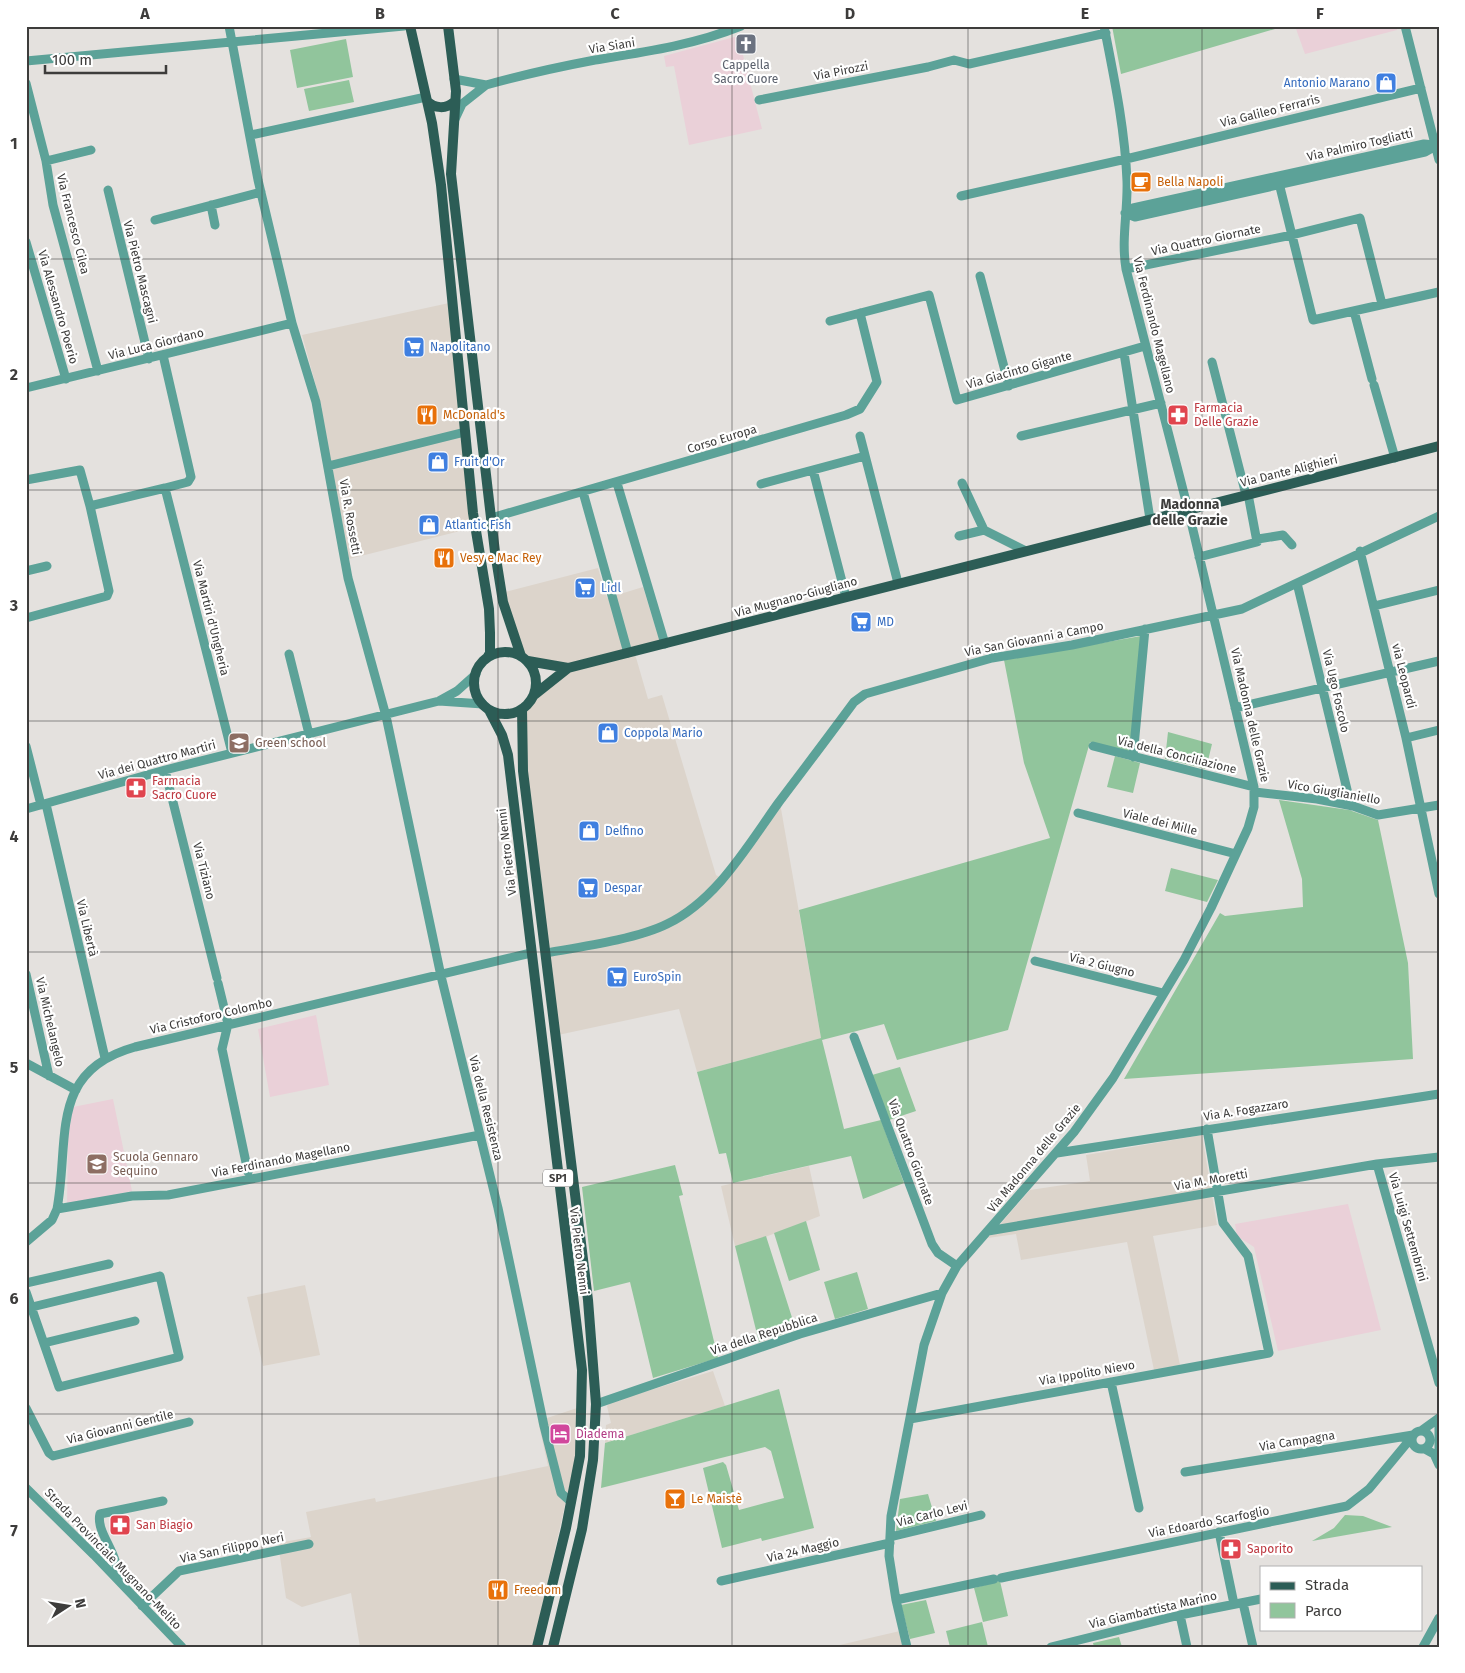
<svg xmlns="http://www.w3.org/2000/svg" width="1465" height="1673" font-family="'Fira Sans',sans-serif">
	<rect width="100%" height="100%" fill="#e4e1de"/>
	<!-- built -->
	<path fill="#dcd4cb" d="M 449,303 L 472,528 L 341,561 L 313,410 L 322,408 L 302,335 Z
		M 598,568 L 607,598 L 643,587 L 660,642 L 568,665 L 529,659 L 522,653 L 505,592 Z
		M 635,654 L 648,699 L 662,695 L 716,875 L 724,880 L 780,803 L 821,1038 L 697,1072 L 679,1009 L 558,1035 L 528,784 L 525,710 L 536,698 L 569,671 Z
		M 1202,1135 L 1217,1225 L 1153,1236 L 1180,1365 L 1154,1370 L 1127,1242 L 1021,1260 L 1016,1234 L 988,1238 L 1030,1190 L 1090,1181 L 1086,1155 Z
		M 809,1166 L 820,1216 L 752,1242 L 735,1246 L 721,1186 Z
		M 305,1285 L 320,1355 L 263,1366 L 247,1297 Z
		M 713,1371 L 725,1406 L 605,1443 L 606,1425 L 611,1423 L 607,1406 L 611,1402 Z
		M 580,1407 L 576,1456 L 533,1647 L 360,1647 L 351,1593 L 302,1607 L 286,1598 L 278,1543 L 311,1537 L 306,1512 L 375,1498 L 376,1502 L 548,1466 L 538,1421 Z
		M 900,1631 L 904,1647 L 831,1647 Z"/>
	<!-- education -->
	<path fill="#ead0d8" d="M 1295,26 L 1396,26 L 1397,30 L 1305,54 Z
		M 738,36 L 762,129 L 689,145 L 674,66 L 666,67 L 664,56 Z
		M 316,1015 L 329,1085 L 270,1097 L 258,1029 Z
		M 113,1099 L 132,1191 L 67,1205 L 68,1138 L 73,1107 Z
		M 1348,1204 L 1381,1330 L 1278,1351 L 1254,1247 L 1237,1236 L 1235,1224 Z"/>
	<!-- green -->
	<path fill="#91c59c" d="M 1112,26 L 1285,26 L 1121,74 Z
		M 346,39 L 353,77 L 297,88 L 290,50 Z
		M 349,80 L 354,102 L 309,111 L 304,89 Z
		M 1141,636 L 1130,752 L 1090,742 L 1008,1030 L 897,1060 L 884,1024 L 822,1040 L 844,1129 L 881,1120 L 904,1183 L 863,1199 L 851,1156 L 733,1183 L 726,1153 L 719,1154 L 697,1072 L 821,1038 L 799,910 L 1050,838 L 1024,763 L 1004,660 Z
		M 1168,732 L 1212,744 L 1206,769 L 1165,759 Z
		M 1115,756 L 1140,763 L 1133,793 L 1107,787 Z
		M 1279,800 L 1349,810 L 1378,820 L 1408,963 L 1413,1059 L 1124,1079 L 1220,913 L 1225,916 L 1303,907 L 1302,879 Z
		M 1171,868 L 1218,880 L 1207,902 L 1165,891 Z
		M 900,1067 L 916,1111 L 889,1120 L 872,1075 Z
		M 675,1165 L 683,1195 L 679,1196 L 718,1358 L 653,1378 L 630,1282 L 594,1291 L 582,1187 Z
		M 806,1221 L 820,1270 L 789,1281 L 774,1233 Z
		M 766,1236 L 796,1330 L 759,1342 L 735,1246 Z
		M 857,1272 L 868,1309 L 835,1319 L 824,1282 Z
		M 779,1389 L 814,1528 L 762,1541 L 761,1538 L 722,1548 L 703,1468 L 723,1462 L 726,1465 L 739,1510 L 784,1498 L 771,1451 L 765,1447 L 601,1488 L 605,1443 Z
		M 928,1494 L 936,1521 L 896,1531 L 900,1499 Z
		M 1345,1515 L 1363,1516 L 1392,1527 L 1312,1541 L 1334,1528 Z
		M 1000,1581 L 1008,1616 L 983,1622 L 974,1588 Z
		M 926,1600 L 935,1633 L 910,1639 L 901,1605 Z
		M 982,1622 L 988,1647 L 950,1647 L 946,1631 Z
		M 1119,1637 L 1122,1647 L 1094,1647 L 1093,1643 Z"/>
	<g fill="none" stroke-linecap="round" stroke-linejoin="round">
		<!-- minor -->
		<path stroke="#5ca298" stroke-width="9" d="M 229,26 L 258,180 L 292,323 L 316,402 L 348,578 L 386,716 L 441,976 L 498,1208 L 544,1426 L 561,1493 L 571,1502
			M 1405,26 L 1439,160
			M 26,61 L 404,26
			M 454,79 L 486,85 L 462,104 L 455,119
			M 26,83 L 46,161 L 53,205 L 98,371
			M 486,85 C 522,75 558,67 595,60 C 645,52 694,45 741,26
			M 759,100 L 928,67 L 954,60 L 969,64 L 1106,33
			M 251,135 L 426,97
			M 46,161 L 91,150
			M 1278,179 L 1313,320 L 1439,292
			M 108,190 L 149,359
			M 961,196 L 1126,159 L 1421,88
			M 211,205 L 215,225
			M 1125,213 L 1135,217 L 1425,152 L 1439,144
			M 1125,213 L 1133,208 L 1424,144 L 1435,145
			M 155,220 L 261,192
			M 26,242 L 66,379
			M 1126,269 L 1292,235 L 1360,218 L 1382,304
			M 980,276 L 1009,386
			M 1354,311 L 1372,379
			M 830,321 L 929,295 L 957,400 L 1145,346
			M 1124,353 L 1150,519
			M 163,355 L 191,477 L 188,482 L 165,488 L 232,753
			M 1212,362 L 1246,495
			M 1374,385 L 1395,458
			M 26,388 L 292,323
			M 860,436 L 898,583
			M 1021,436 L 1161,403
			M 328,466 L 465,432
			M 813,470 L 846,597
			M 26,480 L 80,470 L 90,506
			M 617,483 L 665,644
			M 962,483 L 984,530
			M 761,484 L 865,456
			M 583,492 L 628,653
			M 491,518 L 846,415 L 860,409 L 877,382 L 860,313
			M 959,536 L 984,530 L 1026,551
			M 1258,539 L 1283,535 L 1292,545
			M 1360,551 L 1406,738 L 1439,894
			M 1199,557 L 1257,542 L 1248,494
			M 26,571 L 47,566
			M 1297,583 L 1351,806
			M 1374,606 L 1439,590
			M 26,618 L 107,596 L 109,591 L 90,506 L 165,488
			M 289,654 L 309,734
			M 439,701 L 483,704
			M 1235,708 L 1439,661
			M 1406,738 L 1439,730
			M 26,746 L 41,805
			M 1093,746 L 1254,787
			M 1133,757 L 1145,629
			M 165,770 L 217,978
			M 1255,792 L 1317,799 L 1353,806 L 1378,815 L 1439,805
			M 46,804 L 105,1058
			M 26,809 L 165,770 L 439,701 L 457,691 L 476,674
			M 1078,813 L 1236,854
			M 546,953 C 580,947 637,939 667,924 C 717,900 748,845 779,802 C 804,769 829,736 854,702 L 865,694 L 992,658 L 1072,645 L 1242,609 L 1439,516
			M 1035,961 L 1163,993
			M 26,974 L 49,1076
			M 218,983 L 228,1024 L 222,1049 L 248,1172
			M 854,1037 L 932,1244 L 938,1253 L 957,1266
			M 26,1063 L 76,1090
			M 1057,1153 L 1439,1094
			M 1377,1164 L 1439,1383
			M 57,1209 L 132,1196 L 168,1195 L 480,1135
			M 988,1231 L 1377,1164 L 1439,1157
			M 26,1242 L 52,1220 L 57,1209 C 70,1139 48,1071 135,1047 L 531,953
			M 26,1283 L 109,1264
			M 26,1292 L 59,1387 L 179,1357 L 160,1276 L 32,1307
			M 44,1343 L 135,1321
			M 1111,1382 L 1139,1508
			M 596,1404 L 800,1334 L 942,1293
			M 26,1408 L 49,1453 L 53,1456 L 189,1422
			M 910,1419 L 1269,1353 L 1248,1256 L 1223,1223 L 1207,1129
			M 1439,1426 L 1439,1456
			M1412 1440a9 9 0 1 1 18 0a9 9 0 1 1-18 0Z
			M 1421,1431 L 1439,1418
			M 1425,1449 L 1434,1454 L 1439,1465
			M 1185,1472 L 1413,1435
			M 26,1488 L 94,1555 L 182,1647
			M 1219,1532 L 1234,1604
			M 890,1537 L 981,1515
			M 116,1578 C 122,1556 95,1533 100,1514 L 163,1501
			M 1001,1578 L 1347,1506 L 1369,1489 L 1412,1437
			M 721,1581 L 890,1543
			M 896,1600 L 994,1579
			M 1243,1603 L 1253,1647
			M 142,1606 L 179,1571 L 309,1544
			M 1180,1615 L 1187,1647
			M 907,1647 L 896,1600 L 889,1556 L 891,1516 L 924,1345 L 942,1293 L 957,1266 L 1074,1132 L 1113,1078 L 1184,960 L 1211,908 L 1248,828 L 1254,807 L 1254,787 L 1188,509 L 1126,269 C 1121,239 1128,211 1127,181 C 1125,129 1114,77 1104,26
			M 1051,1647 L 1180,1615 L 1261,1599
			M 1423,1647 L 1439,1618"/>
		<!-- major -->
		<path stroke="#2c5d56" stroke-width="10" d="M 410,26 L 432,123 L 441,185 L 473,513 L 489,609 L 490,633 L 490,653 L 487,658
			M 448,26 L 456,91 L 451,174 L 495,552 L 503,602 L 521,656
			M 427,101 C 435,109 446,109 454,102
			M474 683a31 31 0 1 1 62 0a31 31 0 1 1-62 0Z
			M 528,661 L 568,668 L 1439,446
			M 534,695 L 568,668
			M 522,709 L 523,771 L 588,1300 L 596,1404 L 593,1460 L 582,1529 L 553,1647
			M 489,710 L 502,735 L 508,755 L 582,1370 L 580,1456 L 566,1528 L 537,1647"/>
	</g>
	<!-- grid -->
	<path fill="none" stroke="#3d3c3b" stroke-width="1" stroke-opacity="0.55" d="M 262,26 L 262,1647M 498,26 L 498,1647M 732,26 L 732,1647M 968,26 L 968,1647M 1202,26 L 1202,1647M 26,259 L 1439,259M 26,490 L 1439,490M 26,721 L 1439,721M 26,952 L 1439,952M 26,1183 L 1439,1183M 26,1414 L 1439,1414"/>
	<!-- icons -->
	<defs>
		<g id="church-square" transform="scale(1.125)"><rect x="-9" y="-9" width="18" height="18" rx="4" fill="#6b7280" stroke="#fff"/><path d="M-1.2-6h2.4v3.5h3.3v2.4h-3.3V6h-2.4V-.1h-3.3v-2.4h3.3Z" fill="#fff"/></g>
		<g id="shop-square" transform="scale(1.125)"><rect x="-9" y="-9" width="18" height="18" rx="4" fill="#3f7fe0" stroke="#fff"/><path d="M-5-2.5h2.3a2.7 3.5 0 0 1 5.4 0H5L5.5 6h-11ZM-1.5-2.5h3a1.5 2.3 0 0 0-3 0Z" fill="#fff"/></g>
		<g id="cafe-square" transform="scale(1.125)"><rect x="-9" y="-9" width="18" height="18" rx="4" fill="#e8710a" stroke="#fff"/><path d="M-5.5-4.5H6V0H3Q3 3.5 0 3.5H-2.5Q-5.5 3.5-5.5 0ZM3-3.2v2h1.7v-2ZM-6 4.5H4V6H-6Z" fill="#fff"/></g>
		<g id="supermarket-square" transform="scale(1.125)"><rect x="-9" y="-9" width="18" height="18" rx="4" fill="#3f7fe0" stroke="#fff"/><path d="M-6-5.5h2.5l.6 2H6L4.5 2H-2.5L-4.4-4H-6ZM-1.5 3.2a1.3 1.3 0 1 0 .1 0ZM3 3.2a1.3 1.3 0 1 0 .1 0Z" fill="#fff"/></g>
		<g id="restaurant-square" transform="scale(1.125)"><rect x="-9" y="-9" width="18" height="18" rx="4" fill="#e8710a" stroke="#fff"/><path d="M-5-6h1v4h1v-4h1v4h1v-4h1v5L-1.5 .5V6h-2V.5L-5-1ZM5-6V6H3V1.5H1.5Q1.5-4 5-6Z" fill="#fff"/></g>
		<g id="pharmacy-square" transform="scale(1.125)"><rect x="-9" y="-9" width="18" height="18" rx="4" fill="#e0444e" stroke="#fff"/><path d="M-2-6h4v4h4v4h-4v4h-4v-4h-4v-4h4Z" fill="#fff"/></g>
		<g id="school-square" transform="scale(1.125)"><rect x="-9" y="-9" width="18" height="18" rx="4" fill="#8d6e63" stroke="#fff"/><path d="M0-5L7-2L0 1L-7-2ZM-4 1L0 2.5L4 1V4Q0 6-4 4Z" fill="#fff"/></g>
		<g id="hotel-square" transform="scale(1.125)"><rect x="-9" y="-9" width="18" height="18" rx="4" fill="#d1479c" stroke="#fff"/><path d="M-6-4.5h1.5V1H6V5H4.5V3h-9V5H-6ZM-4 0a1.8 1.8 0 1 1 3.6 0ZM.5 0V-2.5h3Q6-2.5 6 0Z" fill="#fff"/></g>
		<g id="bar-square" transform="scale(1.125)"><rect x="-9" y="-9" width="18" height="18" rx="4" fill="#e8710a" stroke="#fff"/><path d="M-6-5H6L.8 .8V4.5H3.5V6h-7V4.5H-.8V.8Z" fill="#fff"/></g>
	</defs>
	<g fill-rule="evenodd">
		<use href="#church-square" x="746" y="44"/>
		<use href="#shop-square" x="1386" y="83"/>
		<use href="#cafe-square" x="1141" y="182"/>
		<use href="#supermarket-square" x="414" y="347"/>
		<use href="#restaurant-square" x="427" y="415"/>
		<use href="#pharmacy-square" x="1178" y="415"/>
		<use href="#shop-square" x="438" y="462"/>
		<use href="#shop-square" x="429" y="525"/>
		<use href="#restaurant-square" x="444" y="558"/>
		<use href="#supermarket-square" x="585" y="588"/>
		<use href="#supermarket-square" x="861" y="622"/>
		<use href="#shop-square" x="608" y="733"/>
		<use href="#school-square" x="239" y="743"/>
		<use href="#pharmacy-square" x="136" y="788"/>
		<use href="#shop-square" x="589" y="831"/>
		<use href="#supermarket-square" x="588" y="888"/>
		<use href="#supermarket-square" x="617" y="977"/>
		<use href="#school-square" x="97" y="1164"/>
		<use href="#hotel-square" x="560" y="1434"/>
		<use href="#bar-square" x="675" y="1499"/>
		<use href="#pharmacy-square" x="120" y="1525"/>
		<use href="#pharmacy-square" x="1231" y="1549"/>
		<use href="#restaurant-square" x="498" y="1590"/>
	</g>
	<g text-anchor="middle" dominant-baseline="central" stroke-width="4.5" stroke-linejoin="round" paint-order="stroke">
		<!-- shield labels -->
		<rect fill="#fff" stroke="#777676" stroke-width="1" x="543" y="1169.5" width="30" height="17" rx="4"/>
		<g font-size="11" font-weight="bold" fill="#3d3c3b">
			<text x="558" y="1178">SP1</text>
		</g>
		<!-- street labels -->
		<g font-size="12" fill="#3d3c3b" stroke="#fff">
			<text transform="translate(612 46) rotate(-9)">Via Siani</text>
			<text transform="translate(841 71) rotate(-11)">Via Pirozzi</text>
			<text transform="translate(1270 111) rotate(-14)">Via Galileo Ferraris</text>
			<text transform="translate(1360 145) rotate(-13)">Via Palmiro Togliatti</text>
			<text transform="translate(73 224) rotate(76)">Via Francesco Cilea</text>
			<text transform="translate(1206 240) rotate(-12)">Via Quattro Giornate</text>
			<text transform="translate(140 272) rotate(76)">Via Pietro Mascagni</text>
			<text transform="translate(58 307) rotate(74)">Via Alessandro Poerio</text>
			<text transform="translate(1154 325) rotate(76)">Via Ferdinando Magellano</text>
			<text transform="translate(156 344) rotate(-14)">Via Luca Giordano</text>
			<text transform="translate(1019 370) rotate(-16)">Via Giacinto Gigante</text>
			<text transform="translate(722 439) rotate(-17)">Corso Europa</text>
			<text transform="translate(1289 471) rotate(-14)">Via Dante Alighieri</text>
			<text transform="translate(350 517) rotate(80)">Via R. Rossetti</text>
			<text transform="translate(796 597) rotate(-15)">Via Mugnano-Giugliano</text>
			<text transform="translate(211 618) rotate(76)">Via Martiri d'Ungheria</text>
			<text transform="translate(1034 639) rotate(-11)">Via San Giovanni a Campo</text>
			<text transform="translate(1404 676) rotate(76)">via Leopardi</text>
			<text transform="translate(1336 691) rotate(77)">Via Ugo Foscolo</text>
			<text transform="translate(1250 715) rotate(77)">Via Madonna delle Grazie</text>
			<text transform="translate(1177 755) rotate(14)">Via della Conciliazione</text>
			<text transform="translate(157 760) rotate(-15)">Via dei Quattro Martiri</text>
			<text transform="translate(1334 792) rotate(10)">Vico Giuglianiello</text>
			<text transform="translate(1160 822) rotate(14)">Viale dei Mille</text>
			<text transform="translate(507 852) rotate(-97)">Via Pietro Nenni</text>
			<text transform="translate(204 871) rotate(76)">Via Tiziano</text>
			<text transform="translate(87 928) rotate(77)">Via Libertà</text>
			<text transform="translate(1102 965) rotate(14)">Via 2 Giugno</text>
			<text transform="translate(211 1016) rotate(-13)">Via Cristoforo Colombo</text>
			<text transform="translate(50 1022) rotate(77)">Via Michelangelo</text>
			<text transform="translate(486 1108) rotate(76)">Via della Resistenza</text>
			<text transform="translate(1246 1110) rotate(-9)">Via A. Fogazzaro</text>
			<text transform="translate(911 1152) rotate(70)">Via Quattro Giornate</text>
			<text transform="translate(1034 1158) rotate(-50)">Via Madonna delle Grazie</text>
			<text transform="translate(281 1160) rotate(-11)">Via Ferdinando Magellano</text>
			<text transform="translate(1211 1180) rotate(-10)">Via M. Moretti</text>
			<text transform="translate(1408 1227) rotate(74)">Via Luigi Settembrini</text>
			<text transform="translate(579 1251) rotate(83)">Via Pietro Nenni</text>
			<text transform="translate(764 1334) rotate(-18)">Via della Repubblica</text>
			<text transform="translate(1087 1373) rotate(-10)">Via Ippolito Nievo</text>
			<text transform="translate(120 1427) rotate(-14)">Via Giovanni Gentile</text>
			<text transform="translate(1297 1441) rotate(-9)">Via Campagna</text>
			<text transform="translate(932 1514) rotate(-14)">Via Carlo Levi</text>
			<text transform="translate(1209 1522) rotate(-11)">Via Edoardo Scarfoglio</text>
			<text transform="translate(232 1548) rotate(-12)">Via San Filippo Neri</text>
			<text transform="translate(803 1550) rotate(-13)">Via 24 Maggio</text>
			<text transform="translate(113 1559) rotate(46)">Strada Provinciale Mugnano-Melito</text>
			<text transform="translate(1153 1610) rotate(-13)">Via Giambattista Marino</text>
		</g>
		<!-- worship labels -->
		<g font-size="12" fill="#5b616d" stroke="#fff">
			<text x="746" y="65">Cappella<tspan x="746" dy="14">Sacro Cuore</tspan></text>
		</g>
		<!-- shop labels -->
		<g font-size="12" fill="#366cbe" stroke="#fff" text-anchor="start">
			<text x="1370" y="83" text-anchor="end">Antonio Marano</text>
			<text x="430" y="347">Napolitano</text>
			<text x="454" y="462">Fruit d'Or</text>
			<text x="445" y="525">Atlantic Fish</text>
			<text x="601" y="588">Lidl</text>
			<text x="877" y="622">MD</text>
			<text x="624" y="733">Coppola Mario</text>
			<text x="605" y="831">Delfino</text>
			<text x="604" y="888">Despar</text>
			<text x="633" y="977">EuroSpin</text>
		</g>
		<!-- food labels -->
		<g font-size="12" fill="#c56008" stroke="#fff" text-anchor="start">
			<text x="1157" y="182">Bella Napoli</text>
			<text x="443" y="415">McDonald's</text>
			<text x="460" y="558">Vesy e Mac Rey</text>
			<text x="691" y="1499">Le Maistè</text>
			<text x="514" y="1590">Freedom</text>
		</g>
		<!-- health labels -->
		<g font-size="12" fill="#be3a42" stroke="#fff" text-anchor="start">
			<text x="1194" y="408">Farmacia<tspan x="1194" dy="14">Delle Grazie</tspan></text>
			<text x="152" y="781">Farmacia<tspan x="152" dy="14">Sacro Cuore</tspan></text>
			<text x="136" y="1525">San Biagio</text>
			<text x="1247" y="1549">Saporito</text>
		</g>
		<!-- education labels -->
		<g font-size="12" fill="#785e54" stroke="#fff" text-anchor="start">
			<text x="255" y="743">Green school</text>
			<text x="113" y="1157">Scuola Gennaro<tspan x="113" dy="14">Sequino</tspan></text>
		</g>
		<!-- hotel labels -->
		<g font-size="12" fill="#b23c85" stroke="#fff" text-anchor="start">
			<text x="576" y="1434">Diadema</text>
		</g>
		<!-- neighbourhood labels -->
		<g font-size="14" font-weight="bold" fill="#3d3c3b" stroke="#fff">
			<text x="1190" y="504">Madonna<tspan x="1190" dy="16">delle Grazie</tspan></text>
		</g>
	</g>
	<!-- border -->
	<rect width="1465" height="1673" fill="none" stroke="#ffffff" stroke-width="55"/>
	<!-- legend -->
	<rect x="1260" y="1566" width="162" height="65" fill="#ffffff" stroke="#b1b1b1"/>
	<rect x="1270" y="1582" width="25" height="8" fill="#2c5d56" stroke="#b1b1b1"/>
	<text x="1305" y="1590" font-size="15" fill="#3d3c3b">Strada</text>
	<rect x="1270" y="1603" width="25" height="15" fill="#91c59c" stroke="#b1b1b1"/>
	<text x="1305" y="1616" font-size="15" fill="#3d3c3b">Parco</text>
	<!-- north arrow -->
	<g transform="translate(68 1606) rotate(78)" stroke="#ffffff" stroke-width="4" paint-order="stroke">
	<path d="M0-4L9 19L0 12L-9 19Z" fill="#3d3c3b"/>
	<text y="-8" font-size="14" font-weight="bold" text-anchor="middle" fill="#3d3c3b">N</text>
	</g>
	<!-- scale -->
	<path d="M45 65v8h121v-8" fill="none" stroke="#3d3c3b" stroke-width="2.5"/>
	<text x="52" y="65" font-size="15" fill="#3d3c3b" stroke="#ffffff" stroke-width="4" paint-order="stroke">100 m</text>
	<rect x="28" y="28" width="1410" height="1618" fill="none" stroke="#3d3c3b" stroke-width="2"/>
	<g font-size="16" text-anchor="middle" font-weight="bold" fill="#3d3c3b">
		<text x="145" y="19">A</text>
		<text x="380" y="19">B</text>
		<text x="615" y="19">C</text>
		<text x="850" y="19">D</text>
		<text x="1085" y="19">E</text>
		<text x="1320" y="19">F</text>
		<text x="14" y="149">1</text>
		<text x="14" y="380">2</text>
		<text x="14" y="611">3</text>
		<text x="14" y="842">4</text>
		<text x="14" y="1073">5</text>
		<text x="14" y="1304">6</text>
		<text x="14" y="1536">7</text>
	</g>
</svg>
